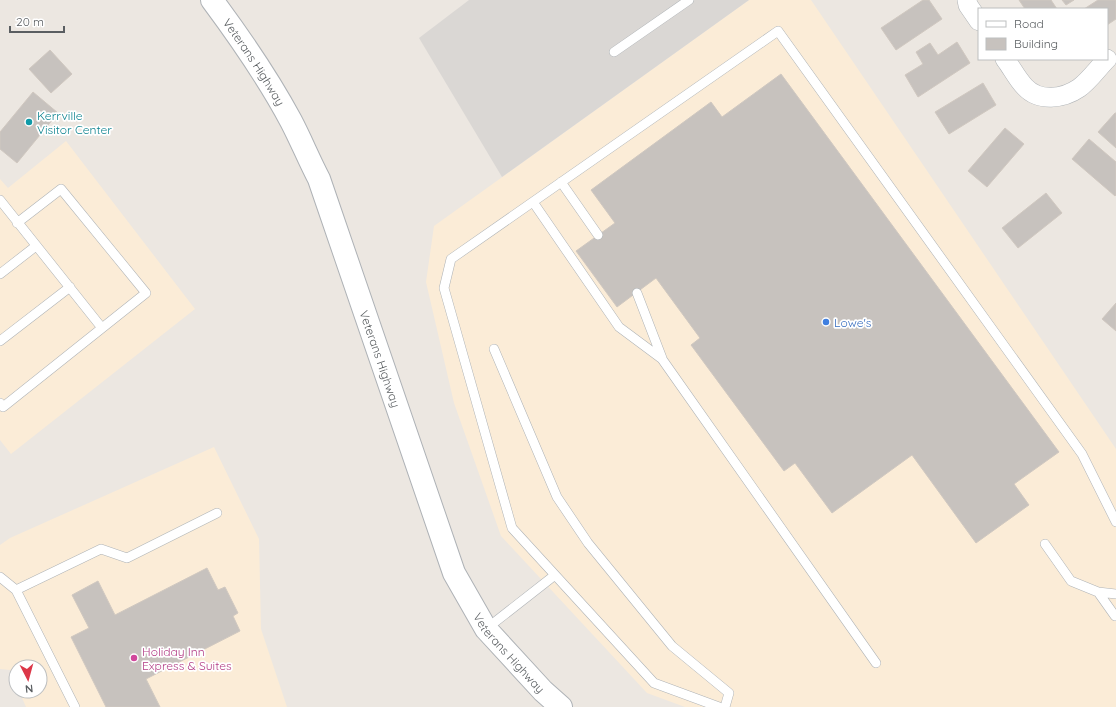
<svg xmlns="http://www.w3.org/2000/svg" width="1116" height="707" font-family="Quicksand,sans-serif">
	<rect width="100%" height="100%" fill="#ece7e1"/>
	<!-- commercial -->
	<path fill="#fbecd7" d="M 749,0 L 811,0 L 1116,449 L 1116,707 L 685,707 L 647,693 L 501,536 L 454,403 L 426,282 L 434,226 Z
		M 66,141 L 195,309 L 11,454 L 0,440 L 0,179 L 8,188 Z
		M 214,447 L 259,539 L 261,629 L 287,707 L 26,707 L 19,691 L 40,691 L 40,667 L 16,667 L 16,684 L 10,670 L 0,669 L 0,545 L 10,538 Z"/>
	<!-- industrial -->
	<path fill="#dad7d4" d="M 469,0 L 749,0 L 502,177 L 419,38 Z"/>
	<!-- building -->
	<path fill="#c7c2be" stroke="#d0c8c0" d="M 923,0 L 929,0 L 942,19 L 896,50 L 881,28 Z
		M 1019,0 L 1051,0 L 1057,9 L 1025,9 Z
		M 1062,0 L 1074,0 L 1066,5 Z
		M 1098,0 L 1116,0 L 1116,19 L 1107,25 L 1107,9 L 1084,9 Z
		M 957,42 L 970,63 L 918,97 L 905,75 L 923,64 L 916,52 L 930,43 L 938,55 Z
		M 50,50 L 72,74 L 51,93 L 29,69 Z
		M 781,74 L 1059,452 L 1014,484 L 1029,505 L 976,543 L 912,455 L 832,513 L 795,463 L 784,471 L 691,345 L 700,338 L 656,278 L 617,307 L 576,251 L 615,223 L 591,190 L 711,102 L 722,117 Z
		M 983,83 L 996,105 L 949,134 L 935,112 Z
		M 33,92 L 58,113 L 17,163 L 0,149 L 0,132 Z
		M 1115,113 L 1116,113 L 1116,148 L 1098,132 Z
		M 1005,128 L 1024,144 L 987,187 L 968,171 Z
		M 1089,139 L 1116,162 L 1116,195 L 1115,196 L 1072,159 Z
		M 1046,193 L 1062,213 L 1018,248 L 1002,228 Z
		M 1116,303 L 1116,331 L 1102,319 Z
		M 207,568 L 218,590 L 225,587 L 238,613 L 233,616 L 240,631 L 146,679 L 160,707 L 106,707 L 71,637 L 89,628 L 72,595 L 98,581 L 115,615 Z"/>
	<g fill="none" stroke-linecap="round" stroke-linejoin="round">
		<!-- lane casing -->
		<g stroke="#afb3b6" stroke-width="10">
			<path id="lane" d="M 614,52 L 689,0
				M 561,182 L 598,235
				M 0,200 L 102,328
				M 533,202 L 619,327 L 662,359 L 876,663
				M 0,274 L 36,246
				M 637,293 L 662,358
				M 0,341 L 70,287
				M 494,349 L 557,497 L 588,543 L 672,646 L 729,693 L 725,707
				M 0,403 L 3,407 L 146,293 L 61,189 L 17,223
				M 1045,544 L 1071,581 L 1098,592 L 1116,594
				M 0,577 L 16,590 L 75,707
				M 16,590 L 101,549 L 127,558 L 217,513
				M 1098,592 L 1115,616
				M 486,629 L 555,575
				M 719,707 L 654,683 L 512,528 L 444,288 L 451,259 L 778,31 L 1082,454 L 1116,522"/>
		</g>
		<!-- street casing -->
		<g stroke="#afb3b6" stroke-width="20">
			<path id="street" d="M 967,0 L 968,5 L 979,21
				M 1005,59 C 1012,68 1017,79 1025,87 C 1039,102 1063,99 1079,88 C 1089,81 1098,68 1107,59"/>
		</g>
		<!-- secondary casing -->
		<g stroke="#aeb2b6" stroke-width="24">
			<g id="secondary">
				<path id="s1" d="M 212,0 C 241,39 268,78 291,121 C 301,140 309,160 319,179 L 454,573 L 486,629 L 543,691 L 561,707"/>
			</g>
		</g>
		<!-- lane -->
		<use href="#lane" stroke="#fff" stroke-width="9"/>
		<!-- street -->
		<use href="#street" stroke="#fff" stroke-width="19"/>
		<!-- secondary -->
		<use href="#secondary" stroke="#fff" stroke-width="22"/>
	</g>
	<!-- markers -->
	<circle fill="#0f9aa8" stroke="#fff" stroke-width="1.5" cx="29" cy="122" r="4"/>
	<circle fill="#3f7fe0" stroke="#fff" stroke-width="1.5" cx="826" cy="322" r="4"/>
	<circle fill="#d1479c" stroke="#fff" stroke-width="1.5" cx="134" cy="658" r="4"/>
	<g text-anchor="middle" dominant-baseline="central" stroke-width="3.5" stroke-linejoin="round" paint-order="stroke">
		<!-- street labels -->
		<g font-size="12" fill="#5a5e61" stroke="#fff">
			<text stroke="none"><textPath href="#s1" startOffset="75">Veterans Highway</textPath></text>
			<text stroke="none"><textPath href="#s1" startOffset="399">Veterans Highway</textPath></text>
			<text stroke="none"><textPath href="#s1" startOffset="723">Veterans Highway</textPath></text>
		</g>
		<!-- culture labels -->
		<g font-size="12" fill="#0d838f" stroke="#fff" text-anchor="start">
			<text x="37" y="115">Kerrville<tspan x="37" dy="14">Visitor Center</tspan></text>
		</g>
		<!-- shop labels -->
		<g font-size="12" fill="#366cbe" stroke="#fff" text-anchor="start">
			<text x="834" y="322">Lowe's</text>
		</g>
		<!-- hotel labels -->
		<g font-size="12" fill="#b23c85" stroke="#fff" text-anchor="start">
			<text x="142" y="651">Holiday Inn<tspan x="142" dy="14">Express &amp; Suites</tspan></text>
		</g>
	</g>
	<!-- legend -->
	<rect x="978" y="8" width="130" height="52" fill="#ffffff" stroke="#bdbfc0"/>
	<rect x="986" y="21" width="20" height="6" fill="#ffffff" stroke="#bdbfc0"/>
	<text x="1014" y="28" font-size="12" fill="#5a5e61">Road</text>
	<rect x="986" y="38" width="20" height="12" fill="#c7c2be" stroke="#bdbfc0"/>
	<text x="1014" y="48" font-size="12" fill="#5a5e61">Building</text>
	<!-- north arrow -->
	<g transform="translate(28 679) rotate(174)"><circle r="19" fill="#ffffff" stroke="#bdbfc0"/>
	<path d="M0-3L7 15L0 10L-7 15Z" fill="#dc3748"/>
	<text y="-6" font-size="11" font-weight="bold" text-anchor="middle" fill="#5a5e61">N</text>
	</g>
	<!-- scale -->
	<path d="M10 26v6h54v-6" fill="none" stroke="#5a5e61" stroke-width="2"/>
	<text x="16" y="26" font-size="12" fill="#5a5e61" stroke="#ffffff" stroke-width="3" paint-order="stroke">20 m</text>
</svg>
